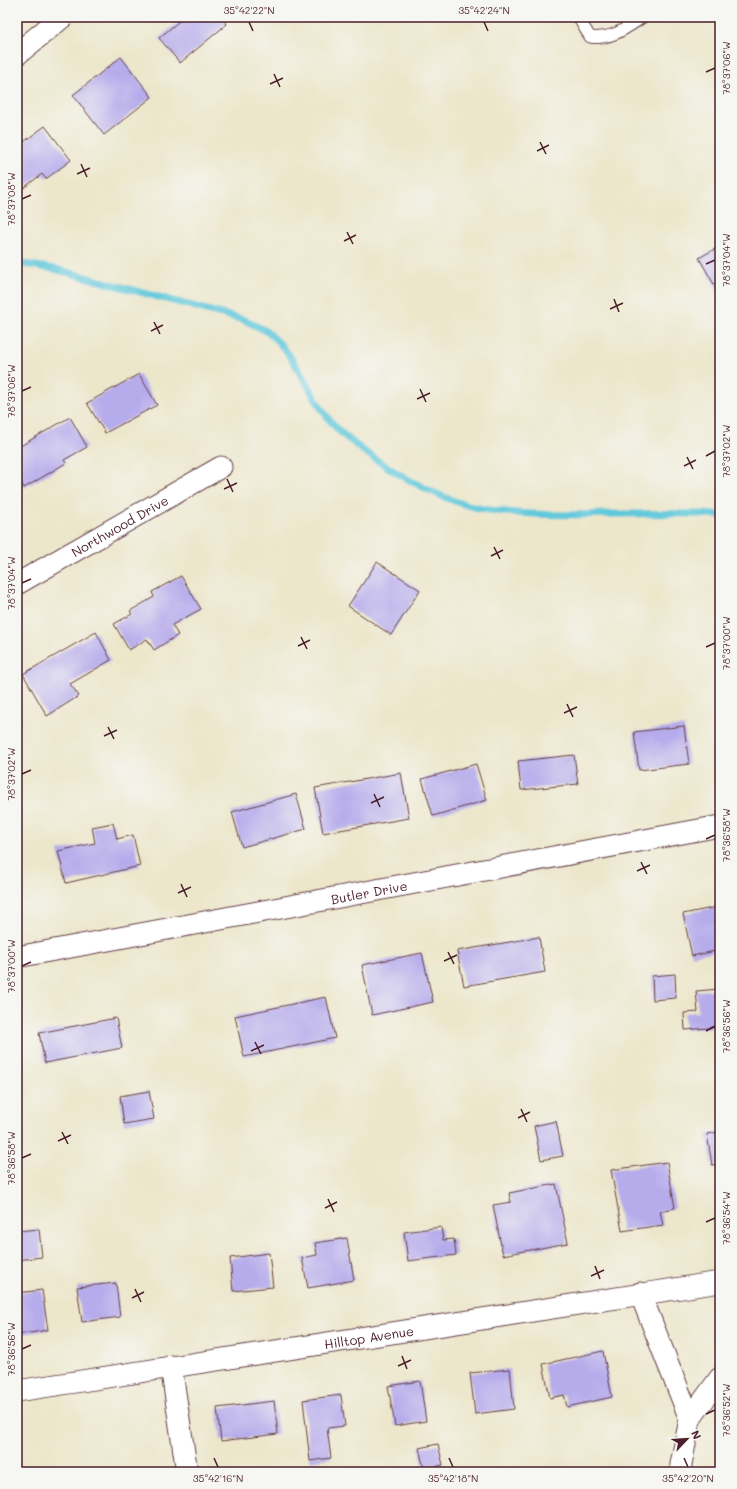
<svg xmlns="http://www.w3.org/2000/svg" width="737" height="1489" font-family="Mali,sans-serif">
	<rect width="100%" height="100%" fill="#f6f6f2"/>
	<filter id="ink" filterUnits="userSpaceOnUse"><feTurbulence type="fractalNoise" baseFrequency=".025" numOctaves="2"/><feDisplacementMap in="SourceGraphic" scale="8" xChannelSelector="R" yChannelSelector="G"/><feConvolveMatrix kernelMatrix="1 2 1 2 8 2 1 2 1" color-interpolation-filters="sRGB"/></filter>
	<filter id="wash" filterUnits="userSpaceOnUse"><feTurbulence type="fractalNoise" baseFrequency=".012" numOctaves="4" result="noise"/><feDisplacementMap in="SourceGraphic" scale="16" xChannelSelector="R" yChannelSelector="G"/><feGaussianBlur stdDeviation="0.9" result="paint"/><feColorMatrix in="noise" values="0 0 0 0 0 0 0 0 0 0 0 0 0 0 0 0 0 1.4 0 .05"/><feComposite in="paint" operator="in"/></filter>
	<g filter="url(#wash)">
		<rect width="100%" height="100%" fill="#ece6ca"/>
		<g fill="none" stroke-linecap="round" stroke-linejoin="round">
			<!-- stream -->
			<path stroke="#5fc8db" stroke-width="7" d="M 17,263 L 55,269 L 244,320 C 251,324 260,327 266,331 C 302,358 311,408 346,437 C 382,467 443,504 490,510 C 566,521 644,509 720,515"/>
		</g>
		<g id="blocks">
			<!-- building -->
			<path fill="#b6abeb" d="M 184,17 L 221,17 L 227,24 L 180,63 L 159,38 Z
				M 616,17 L 632,17 L 621,24 Z
				M 121,57 L 152,97 L 104,135 L 73,95 Z
				M 45,126 L 71,160 L 46,179 L 42,174 L 17,193 L 17,147 Z
				M 720,246 L 720,295 L 699,258 Z
				M 139,374 L 157,405 L 105,433 L 87,403 Z
				M 70,417 L 87,447 L 64,460 L 66,463 L 24,488 L 17,474 L 17,448 Z
				M 377,562 L 420,590 L 391,635 L 348,606 Z
				M 181,576 L 201,609 L 172,625 L 178,635 L 154,650 L 147,639 L 129,650 L 114,624 L 132,614 L 130,611 L 154,597 L 152,592 Z
				M 96,632 L 111,660 L 70,684 L 79,696 L 47,716 L 23,674 Z
				M 17,711 L 22,722 L 17,724 Z
				M 684,726 L 689,764 L 639,770 L 634,732 Z
				M 574,755 L 578,784 L 521,790 L 518,761 Z
				M 476,764 L 487,800 L 433,816 L 422,779 Z
				M 401,773 L 409,818 L 323,833 L 315,788 Z
				M 296,794 L 306,829 L 242,847 L 232,812 Z
				M 113,823 L 117,839 L 133,835 L 140,866 L 66,883 L 58,851 L 95,843 L 92,827 Z
				M 717,907 L 720,920 L 720,950 L 692,956 L 683,914 Z
				M 539,937 L 545,972 L 464,986 L 457,951 Z
				M 422,953 L 433,1002 L 372,1015 L 362,965 Z
				M 675,974 L 676,998 L 653,1000 L 652,976 Z
				M 720,989 L 720,1027 L 685,1030 L 684,1013 L 698,1012 L 696,991 Z
				M 326,997 L 335,1038 L 244,1057 L 235,1016 Z
				M 116,1018 L 122,1048 L 45,1063 L 39,1033 Z
				M 149,1091 L 154,1119 L 124,1124 L 120,1096 Z
				M 556,1121 L 563,1156 L 541,1160 L 534,1126 Z
				M 720,1132 L 720,1164 L 712,1165 L 707,1134 Z
				M 667,1162 L 675,1208 L 660,1211 L 663,1225 L 622,1231 L 611,1170 Z
				M 720,1169 L 720,1184 L 719,1184 L 717,1170 Z
				M 556,1184 L 568,1243 L 503,1255 L 493,1205 L 511,1202 L 509,1193 Z
				M 441,1227 L 443,1240 L 454,1239 L 456,1255 L 408,1261 L 404,1232 Z
				M 39,1229 L 42,1257 L 17,1260 L 17,1231 Z
				M 347,1238 L 354,1280 L 308,1288 L 302,1258 L 317,1255 L 315,1243 Z
				M 269,1253 L 273,1287 L 233,1291 L 230,1258 Z
				M 116,1283 L 120,1317 L 82,1322 L 77,1287 Z
				M 42,1290 L 48,1330 L 17,1335 L 17,1293 Z
				M 603,1351 L 612,1397 L 567,1407 L 564,1395 L 550,1398 L 543,1364 Z
				M 510,1369 L 514,1409 L 475,1414 L 470,1373 Z
				M 420,1381 L 426,1421 L 395,1426 L 388,1386 Z
				M 341,1395 L 345,1426 L 327,1428 L 331,1458 L 310,1461 L 303,1400 Z
				M 274,1401 L 278,1434 L 221,1441 L 217,1408 Z
				M 438,1444 L 443,1465 L 424,1469 L 419,1448 Z"/>
		</g>
	</g>
	<g filter="url(#ink)">
		<use href="#blocks" fill-opacity="0" stroke="#623d43" stroke-width="1"/>
		<g fill="none" stroke-linecap="round" stroke-linejoin="round">
			<!-- service casing -->
			<g stroke="#623d43" stroke-width="13">
				<path id="service" d="M 578,17 L 590,37 C 612,40 626,28 643,17"/>
			</g>
			<!-- minor casing -->
			<g stroke="#623d43" stroke-width="23">
				<g id="minor">
					<path id="s1" d="M 17,584 L 221,467"/>
					<path id="s2" d="M 17,957 L 720,826"/>
					<path d="M 640,1293 L 690,1419"/>
					<path d="M 171,1366 L 187,1472"/>
					<path id="s3" d="M 17,1391 L 720,1282"/>
					<path d="M 681,1472 L 681,1464 L 690,1419 L 720,1378"/>
				</g>
			</g>
			<!-- tertiary casing -->
			<g stroke="#623d43" stroke-width="24">
				<path id="tertiary" d="M 17,54 L 62,17"/>
			</g>
			<!-- service -->
			<use href="#service" stroke="#fff" stroke-width="11"/>
			<!-- minor -->
			<use href="#minor" stroke="#fff" stroke-width="21"/>
			<!-- tertiary -->
			<use href="#tertiary" stroke="#fff" stroke-width="22"/>
		</g>
	</g>
	<!-- ticks -->
	<path fill="none" stroke="#4a1f2b" stroke-width="1.5" d="M 249,22 L 253,31M 484,22 L 488,31M 706,72 L 715,68M 274,74 L 280,87M 270,84 L 283,78M 540,142 L 546,154M 537,151 L 549,145M 81,164 L 87,177M 77,174 L 90,168M 22,199 L 31,195M 347,232 L 353,244M 344,241 L 356,235M 706,264 L 715,260M 614,299 L 619,312M 610,309 L 623,303M 154,322 L 160,334M 151,331 L 163,325M 420,389 L 426,402M 22,391 L 31,387M 417,399 L 430,393M 706,456 L 715,451M 687,457 L 693,469M 684,466 L 696,460M 227,479 L 233,492M 224,489 L 237,483M 494,547 L 500,559M 491,556 L 503,550M 22,583 L 31,579M 301,637 L 307,649M 298,646 L 310,640M 706,647 L 715,643M 567,704 L 573,717M 564,713 L 577,707M 108,727 L 114,739M 104,736 L 117,730M 22,774 L 31,770M 374,794 L 380,807M 371,803 L 384,797M 706,839 L 715,835M 641,862 L 647,874M 637,871 L 650,865M 181,884 L 187,897M 178,893 L 191,887M 448,952 L 454,964M 444,961 L 457,955M 22,966 L 31,962M 706,1031 L 715,1026M 255,1042 L 261,1054M 251,1051 L 264,1045M 521,1109 L 527,1122M 518,1118 L 530,1112M 62,1132 L 68,1144M 58,1141 L 71,1135M 22,1158 L 31,1154M 328,1199 L 334,1212M 325,1208 L 337,1202M 706,1222 L 715,1218M 595,1266 L 600,1279M 591,1276 L 604,1270M 135,1289 L 141,1302M 132,1298 L 144,1292M 22,1349 L 31,1345M 402,1356 L 407,1369M 398,1366 L 411,1360M 706,1414 L 715,1410M 214,1458 L 218,1467M 449,1458 L 453,1467M 684,1458 L 688,1467"/>
	<g text-anchor="middle" dominant-baseline="central" stroke-width="3" stroke-linejoin="round" paint-order="stroke">
		<!-- street labels -->
		<g font-size="13" fill="#4a1f2b" stroke="#f6f6f2">
			<text stroke="none"><textPath href="#s1" startOffset="118">Northwood Drive</textPath></text>
			<text stroke="none"><textPath href="#s2" startOffset="358">Butler Drive</textPath></text>
			<text stroke="none"><textPath href="#s3" startOffset="356">Hilltop Avenue</textPath></text>
		</g>
	</g>
	<!-- margin -->
	<rect width="737" height="1489" fill="none" stroke="#f6f6f2" stroke-width="44"/>
	<!-- north arrow -->
	<g transform="translate(687 1439) rotate(65)" stroke="#f6f6f2" stroke-width="3" paint-order="stroke">
	<path d="M0-3L7 15L0 10L-7 15Z" fill="#4a1f2b"/>
	<text y="-6" font-size="11" font-weight="bold" text-anchor="middle" fill="#4a1f2b">N</text>
	</g>
	<rect x="22" y="22" width="693" height="1445" fill="none" stroke="#4a1f2b" stroke-width="1.5"/>
	<g font-size="10" text-anchor="middle" fill="#4a1f2b">
		<text x="249" y="14">35°42'22"N</text>
		<text x="484" y="14">35°42'24"N</text>
		<text transform="translate(726 68) rotate(-90)" y="4">78°37'06"W</text>
		<text transform="translate(11 199) rotate(-90)" y="4">78°37'08"W</text>
		<text transform="translate(726 260) rotate(-90)" y="4">78°37'04"W</text>
		<text transform="translate(11 391) rotate(-90)" y="4">78°37'06"W</text>
		<text transform="translate(726 451) rotate(-90)" y="4">78°37'02"W</text>
		<text transform="translate(11 583) rotate(-90)" y="4">78°37'04"W</text>
		<text transform="translate(726 643) rotate(-90)" y="4">78°37'00"W</text>
		<text transform="translate(11 774) rotate(-90)" y="4">78°37'02"W</text>
		<text transform="translate(726 835) rotate(-90)" y="4">78°36'58"W</text>
		<text transform="translate(11 966) rotate(-90)" y="4">78°37'00"W</text>
		<text transform="translate(726 1026) rotate(-90)" y="4">78°36'56"W</text>
		<text transform="translate(11 1158) rotate(-90)" y="4">78°36'58"W</text>
		<text transform="translate(726 1218) rotate(-90)" y="4">78°36'54"W</text>
		<text transform="translate(11 1349) rotate(-90)" y="4">78°36'56"W</text>
		<text transform="translate(726 1410) rotate(-90)" y="4">78°36'52"W</text>
		<text x="218" y="1482">35°42'16"N</text>
		<text x="453" y="1482">35°42'18"N</text>
		<text x="688" y="1482">35°42'20"N</text>
	</g>
</svg>
